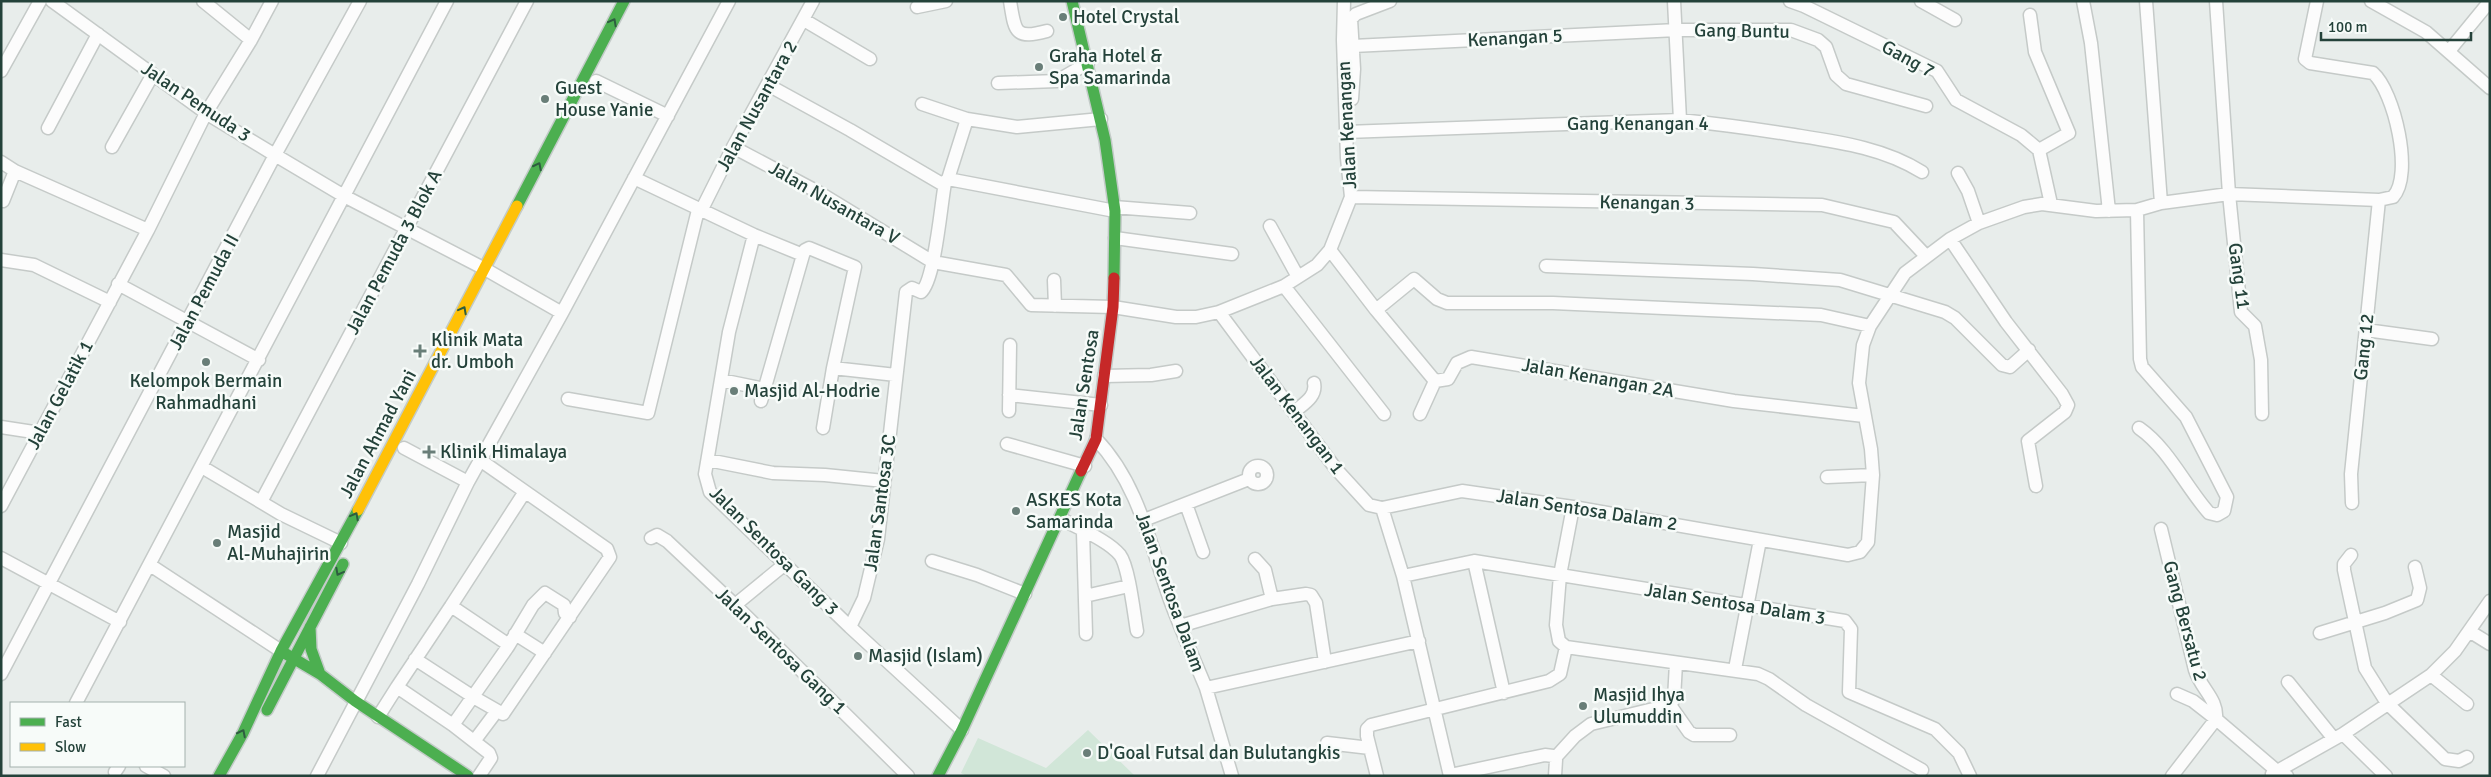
<svg xmlns="http://www.w3.org/2000/svg" width="2491" height="777" font-family="Signika,sans-serif">
	<rect width="100%" height="100%" fill="#e8edeb"/>
	<!-- green -->
	<path fill="#d1e6d8" d="M 1088,730 L 1135,776 L 967,776 L 961,773 L 978,738 L 1046,768 Z"/>
	<g fill="none" stroke-linecap="round" stroke-linejoin="round">
		<!-- street casing -->
		<g stroke="#c5cac8" stroke-width="15">
			<path id="street" d="M 52,1 L 206,113 L 275,155 L 344,196 L 485,269 L 562,313
				M 203,1 L 251,40
				M 1010,1 C 1015,31 1014,40 1047,31
				M 1674,1 L 1680,120
				M 1790,1 L 1804,6 L 1937,71 L 1956,100 L 2021,135 L 2039,150
				M 1921,1 L 1955,20
				M 2083,1 L 2091,43 L 2109,211
				M 2146,1 L 2161,203
				M 2216,1 L 2229,194 L 2241,312 L 2255,326 L 2261,360 L 2262,414
				M 2317,1 L 2305,59 L 2310,63 L 2373,73 C 2394,91 2414,175 2393,197 L 2379,200
				M 2371,1 L 2426,32 L 2490,88
				M 917,7 L 946,1
				M 2030,15 L 2035,52 L 2069,133 L 2039,150
				M 804,20 L 870,59
				M 1353,46 L 1677,30 L 1791,30 L 1818,40 L 1826,47 L 1836,75 L 1846,84 L 1926,106
				M 2449,51 L 2490,1
				M 1,71 L 40,1
				M 596,81 L 668,116
				M 998,83 L 1057,81 L 1088,63
				M 768,85 L 850,130 L 942,184 L 948,179 L 967,119
				M 1352,99 L 1354,69 L 1351,19 L 1356,14 L 1390,1
				M 922,104 L 967,119 L 1017,127 L 1101,119
				M 48,128 L 98,34
				M 1346,132 L 1680,120 C 1719,124 1756,129 1794,135 C 1839,142 1884,148 1922,172
				M 112,147 L 153,74
				M 733,147 L 818,192 L 933,262 L 1006,275 L 1031,305 L 1113,307 L 1176,317 L 1196,317 L 1219,312 L 1284,286 L 1317,265 L 1330,250 L 1351,197 L 1347,158 L 1343,40 L 1344,1
				M 2039,150 L 2051,204
				M 1,162 L 15,171 L 148,230
				M 1958,173 L 1968,191 L 1979,223
				M 634,178 L 754,235 L 803,255 L 805,250 L 809,248 L 855,267 L 833,368 L 823,428
				M 948,179 L 1115,211
				M 1351,197 L 1822,205 L 1894,222 L 1926,256
				M 3,201 L 15,171
				M 1114,207 L 1190,213
				M 2137,210 L 2140,359 L 2142,367 L 2186,417 L 2227,497 L 2224,511 L 2217,515 L 2209,513 C 2185,486 2169,449 2139,428
				M 701,211 L 733,147 L 813,1
				M 1270,226 L 1298,277
				M 754,235 L 729,332 L 705,474 L 710,492 L 850,627 L 962,730
				M 1115,238 L 1232,254
				M 1950,239 L 2006,322 L 2062,394 L 2068,405 L 2065,412 L 2028,441 L 2036,486
				M 1330,250 L 1376,310 L 1435,381 L 1448,379 L 1457,363 L 1471,357 L 1734,401 L 1864,416
				M 1,260 L 34,265 L 110,302
				M 1546,266 L 1753,274 L 1840,280 L 1945,312 L 1955,318 L 2002,365 L 2010,367 L 2029,350
				M 1054,280 L 1055,306
				M 118,284 L 259,360
				M 1284,286 L 1384,414
				M 1376,310 L 1414,279 L 1437,299 L 1447,303 L 1553,303 L 1821,315 L 1870,326
				M 1219,312 L 1336,469 L 1369,505 L 1382,508
				M 2366,330 L 2432,339
				M 833,368 L 896,375
				M 1104,376 L 1151,375 L 1176,371
				M 721,380 L 765,389
				M 1009,395 L 1101,405
				M 568,399 L 648,413 L 698,210
				M 761,401 L 803,255
				M 1009,411 L 1010,345
				M 1294,412 C 1303,404 1317,397 1314,383
				M 1420,414 L 1435,381
				M 1,427 L 40,433
				M 1096,439 C 1138,483 1150,544 1170,600 C 1181,630 1194,659 1206,688 L 1419,641
				M 1007,444 L 1085,466
				M 404,448 L 468,482
				M 708,460 L 773,473 L 825,475 L 884,481
				M1249 475a9 9 0 1 1 18 0a9 9 0 1 1-18 0Z
				M 202,467 L 281,514 L 341,543
				M 1827,477 L 1873,475
				M 261,502 L 527,1
				M 1186,504 L 1203,552
				M 1,506 L 148,230 L 206,113 L 251,40 L 272,1
				M 1573,507 L 1560,575 L 1556,625 L 1559,641 L 1566,647 L 1758,674 L 1769,679 L 1806,705 L 1922,770
				M 1060,518 C 1077,528 1108,540 1120,555 C 1129,567 1134,614 1137,631
				M 1144,520 L 1249,479
				M 2161,529 L 2195,670 C 2201,689 2218,699 2216,719 L 2277,771 L 2287,776
				M 1083,532 L 1086,634
				M 651,538 L 657,535 L 667,541 L 735,605 L 908,776
				M 2351,555 L 2344,564 L 2344,570 L 2365,668 L 2387,703 L 2445,759 L 2459,761 L 2467,757
				M 1,558 L 120,622
				M 1255,559 L 1265,570 L 1272,599
				M 932,561 L 977,575 L 1025,594
				M 1474,561 L 1504,693
				M 150,565 L 281,651
				M 1403,576 L 1474,561 L 1845,621 L 1851,629 L 1849,692 L 1935,729 L 1959,753 L 1970,776
				M 1085,596 L 1129,586
				M 735,605 L 785,564
				M 1180,626 L 1272,599 L 1306,594 L 1311,595 L 1316,603 L 1325,662
				M 850,627 L 864,598 L 878,539 L 906,292 L 912,288 L 921,292 C 935,281 941,203 945,183
				M 2469,631 L 2490,644
				M 2320,633 L 2385,613 L 2417,600 L 2420,588 L 2415,567
				M 515,634 L 545,653
				M 509,645 L 533,605 L 545,593 L 564,605 L 565,613 L 570,617
				M 415,659 L 475,698 L 503,714 L 610,557 L 607,549 L 480,460
				M 1735,669 L 1760,540
				M 1,674 L 275,155 L 360,1
				M 2431,675 L 2467,704
				M 2288,682 L 2334,739
				M 397,687 L 451,606
				M 1206,688 L 1232,776
				M 76,703 L 447,1
				M 1670,705 L 1689,732 L 1694,735 L 1730,735
				M 378,717 L 397,687 L 453,725 L 507,648 L 509,645 L 451,606 L 524,493
				M 453,725 L 489,753 L 491,758 L 479,776
				M 2343,734 L 2386,776
				M 475,740 L 496,712
				M 1327,743 L 1370,748
				M 1555,758 L 1575,736 L 1591,724 L 1670,705 L 1674,699 L 1676,663
				M 146,766 L 164,776
				M 115,772 L 119,766
				M 2272,774 L 2343,734 L 2431,675 L 2455,651 L 2490,601
				M 1450,775 L 1545,755 L 1553,756 L 1556,760 L 1555,776
				M 317,776 L 418,584 L 468,482 L 562,313 L 729,1
				M 1377,776 L 1367,736 L 1367,729 L 1371,725 L 1549,681 L 1560,674 L 1566,647
				M 1450,776 L 1403,576 L 1382,508 L 1462,491 L 1573,507 L 1848,555 L 1860,552 L 1868,542 L 1873,475 L 1871,449 L 1859,383 L 1863,345 L 1870,326 L 1905,273 L 1950,239 L 1979,223 L 2024,207 L 2042,204 L 2096,211 L 2137,210 L 2161,203 L 2229,194 L 2379,200 L 2351,474 L 2352,503
				M 2172,776 L 2216,719 L 2193,701 L 2177,694"/>
		</g>
		<!-- fast casing -->
		<g stroke="#c3cbc8" stroke-width="14">
			<path id="fast" d="M 1072,1 L 1105,140 L 1115,211 L 1114,278
				M 517,206 L 624,1
				M 310,627 L 311,649 L 320,674
				M 281,651 L 320,674 L 355,701 L 468,776
				M 267,710 L 343,564
				M 219,776 L 243,733 L 281,651 L 358,510
				M 938,776 L 962,730 L 1081,471"/>
		</g>
		<!-- slow casing -->
		<g stroke="#c3cbc8" stroke-width="14">
			<path id="slow" d="M 358,510 L 517,206"/>
		</g>
		<!-- jam casing -->
		<g stroke="#c3cbc8" stroke-width="14">
			<path id="jam" d="M 1081,471 L 1096,439 L 1113,307 L 1114,278"/>
		</g>
		<!-- street -->
		<use href="#street" stroke="#fcfcfc" stroke-width="12"/>
		<!-- fast -->
		<use href="#fast" stroke="#4caf50" stroke-width="11"/>
		<!-- slow -->
		<use href="#slow" stroke="#ffc107" stroke-width="11"/>
		<!-- jam -->
		<use href="#jam" stroke="#c62828" stroke-width="11"/>
	</g>
	<!-- one-way arrows -->
	<defs><path id="oneway-chevron" d="M-2-3.5L2.5 0L-2 3.5" fill="none" stroke-width="1.6" stroke-linecap="round" stroke-linejoin="round" transform="scale(1.25)"/></defs>
	<g stroke="#2e5d40">
		<use href="#oneway-chevron" transform="translate(613 22) rotate(-62)"/>
		<use href="#oneway-chevron" transform="translate(538 166) rotate(-63)"/>
		<use href="#oneway-chevron" transform="translate(463 310) rotate(-62)"/>
		<use href="#oneway-chevron" transform="translate(355 516) rotate(-62)"/>
		<use href="#oneway-chevron" transform="translate(339 572) rotate(118)"/>
		<use href="#oneway-chevron" transform="translate(242 733) rotate(-63)"/>
	</g>
	<!-- markers -->
	<g fill="#697e78" stroke="#f7fbf9" stroke-width="2">
		<circle cx="1063" cy="17" r="5"/>
		<circle cx="1039" cy="67" r="5"/>
		<circle cx="545" cy="99" r="5"/>
		<path d="M417.5 343.5h5v5h5v5h-5v5h-5v-5h-5v-5h5z"/>
		<circle cx="206" cy="362" r="5"/>
		<circle cx="734" cy="391" r="5"/>
		<path d="M426.5 444.5h5v5h5v5h-5v5h-5v-5h-5v-5h5z"/>
		<circle cx="1016" cy="511" r="5"/>
		<circle cx="217" cy="543" r="5"/>
		<circle cx="858" cy="656" r="5"/>
		<circle cx="1583" cy="706" r="5"/>
		<circle cx="1087" cy="753" r="5"/>
	</g>
	<g text-anchor="middle" dominant-baseline="central" stroke-width="5" stroke-linejoin="round" paint-order="stroke">
		<!-- poi labels -->
		<g font-size="19" fill="#24423a" stroke="#f7fbf9" text-anchor="start">
			<text x="1073" y="17">Hotel Crystal</text>
			<text x="1049" y="56">Graha Hotel &amp;<tspan x="1049" dy="22">Spa Samarinda</tspan></text>
			<text x="555" y="88">Guest<tspan x="555" dy="22">House Yanie</tspan></text>
			<text x="431" y="340">Klinik Mata<tspan x="431" dy="22">dr. Umboh</tspan></text>
			<text x="206" y="381" text-anchor="middle">Kelompok Bermain<tspan x="206" dy="22">Rahmadhani</tspan></text>
			<text x="744" y="391">Masjid Al-Hodrie</text>
			<text x="440" y="452">Klinik Himalaya</text>
			<text x="1026" y="500">ASKES Kota<tspan x="1026" dy="22">Samarinda</tspan></text>
			<text x="227" y="532">Masjid<tspan x="227" dy="22">Al-Muhajirin</tspan></text>
			<text x="868" y="656">Masjid (Islam)</text>
			<text x="1593" y="695">Masjid Ihya<tspan x="1593" dy="22">Ulumuddin</tspan></text>
			<text x="1097" y="753">D'Goal Futsal dan Bulutangkis</text>
		</g>
		<!-- street labels -->
		<g font-size="19" fill="#24423a" stroke="#f7fbf9">
			<text transform="translate(1742 31) rotate(1)">Gang Buntu</text>
			<text transform="translate(1515 38) rotate(-3)">Kenangan 5</text>
			<text transform="translate(1908 59) rotate(29)">Gang 7</text>
			<text transform="translate(196 102) rotate(34)">Jalan Pemuda 3</text>
			<text transform="translate(757 106) rotate(-61)">Jalan Nusantara 2</text>
			<text x="1638" y="124">Gang Kenangan 4</text>
			<text transform="translate(1347 125) rotate(-93)">Jalan Kenangan</text>
			<text transform="translate(834 203) rotate(30)">Jalan Nusantara V</text>
			<text transform="translate(1647 203) rotate(1)">Kenangan 3</text>
			<text transform="translate(394 252) rotate(-62)">Jalan Pemuda 3 Blok A</text>
			<text transform="translate(2239 276) rotate(82)">Gang 11</text>
			<text transform="translate(204 292) rotate(-62)">Jalan Pemuda II</text>
			<text transform="translate(2364 347) rotate(-84)">Gang 12</text>
			<text transform="translate(1598 378) rotate(10)">Jalan Kenangan 2A</text>
			<text transform="translate(1084 385) rotate(-81)">Jalan Sentosa</text>
			<text transform="translate(60 395) rotate(-62)">Jalan Gelatik 1</text>
			<text transform="translate(1297 415) rotate(53)">Jalan Kenangan 1</text>
			<text transform="translate(378 434) rotate(-62)">Jalan Ahmad Yani</text>
			<text transform="translate(880 503) rotate(-82)">Jalan Santosa 3C</text>
			<text transform="translate(1587 510) rotate(9)">Jalan Sentosa Dalam 2</text>
			<text transform="translate(774 551) rotate(45)">Jalan Sentosa Gang 3</text>
			<text transform="translate(1170 592) rotate(70)">Jalan Sentosa Dalam</text>
			<text transform="translate(1735 604) rotate(9)">Jalan Sentosa Dalam 3</text>
			<text transform="translate(2185 621) rotate(75)">Gang Bersatu 2</text>
			<text transform="translate(781 651) rotate(44)">Jalan Sentosa Gang 1</text>
		</g>
	</g>
	<!-- border -->
	<rect width="2491" height="777" fill="none" stroke="#24423a" stroke-width="5"/>
	<!-- legend -->
	<rect x="10" y="702" width="175" height="65" fill="#f7fbf9" stroke="#a3b1ad"/>
	<rect x="20" y="718" width="25" height="8" fill="#4caf50" stroke="#a3b1ad"/>
	<text x="55" y="727" font-size="15" fill="#24423a">Fast</text>
	<rect x="20" y="743" width="25" height="8" fill="#ffc107" stroke="#a3b1ad"/>
	<text x="55" y="752" font-size="15" fill="#24423a">Slow</text>
	<!-- scale -->
	<path d="M2321 32v8h150v-8" fill="none" stroke="#24423a" stroke-width="2.5"/>
	<text x="2328" y="32" font-size="15" fill="#24423a" stroke="#f7fbf9" stroke-width="4" paint-order="stroke">100 m</text>
</svg>
